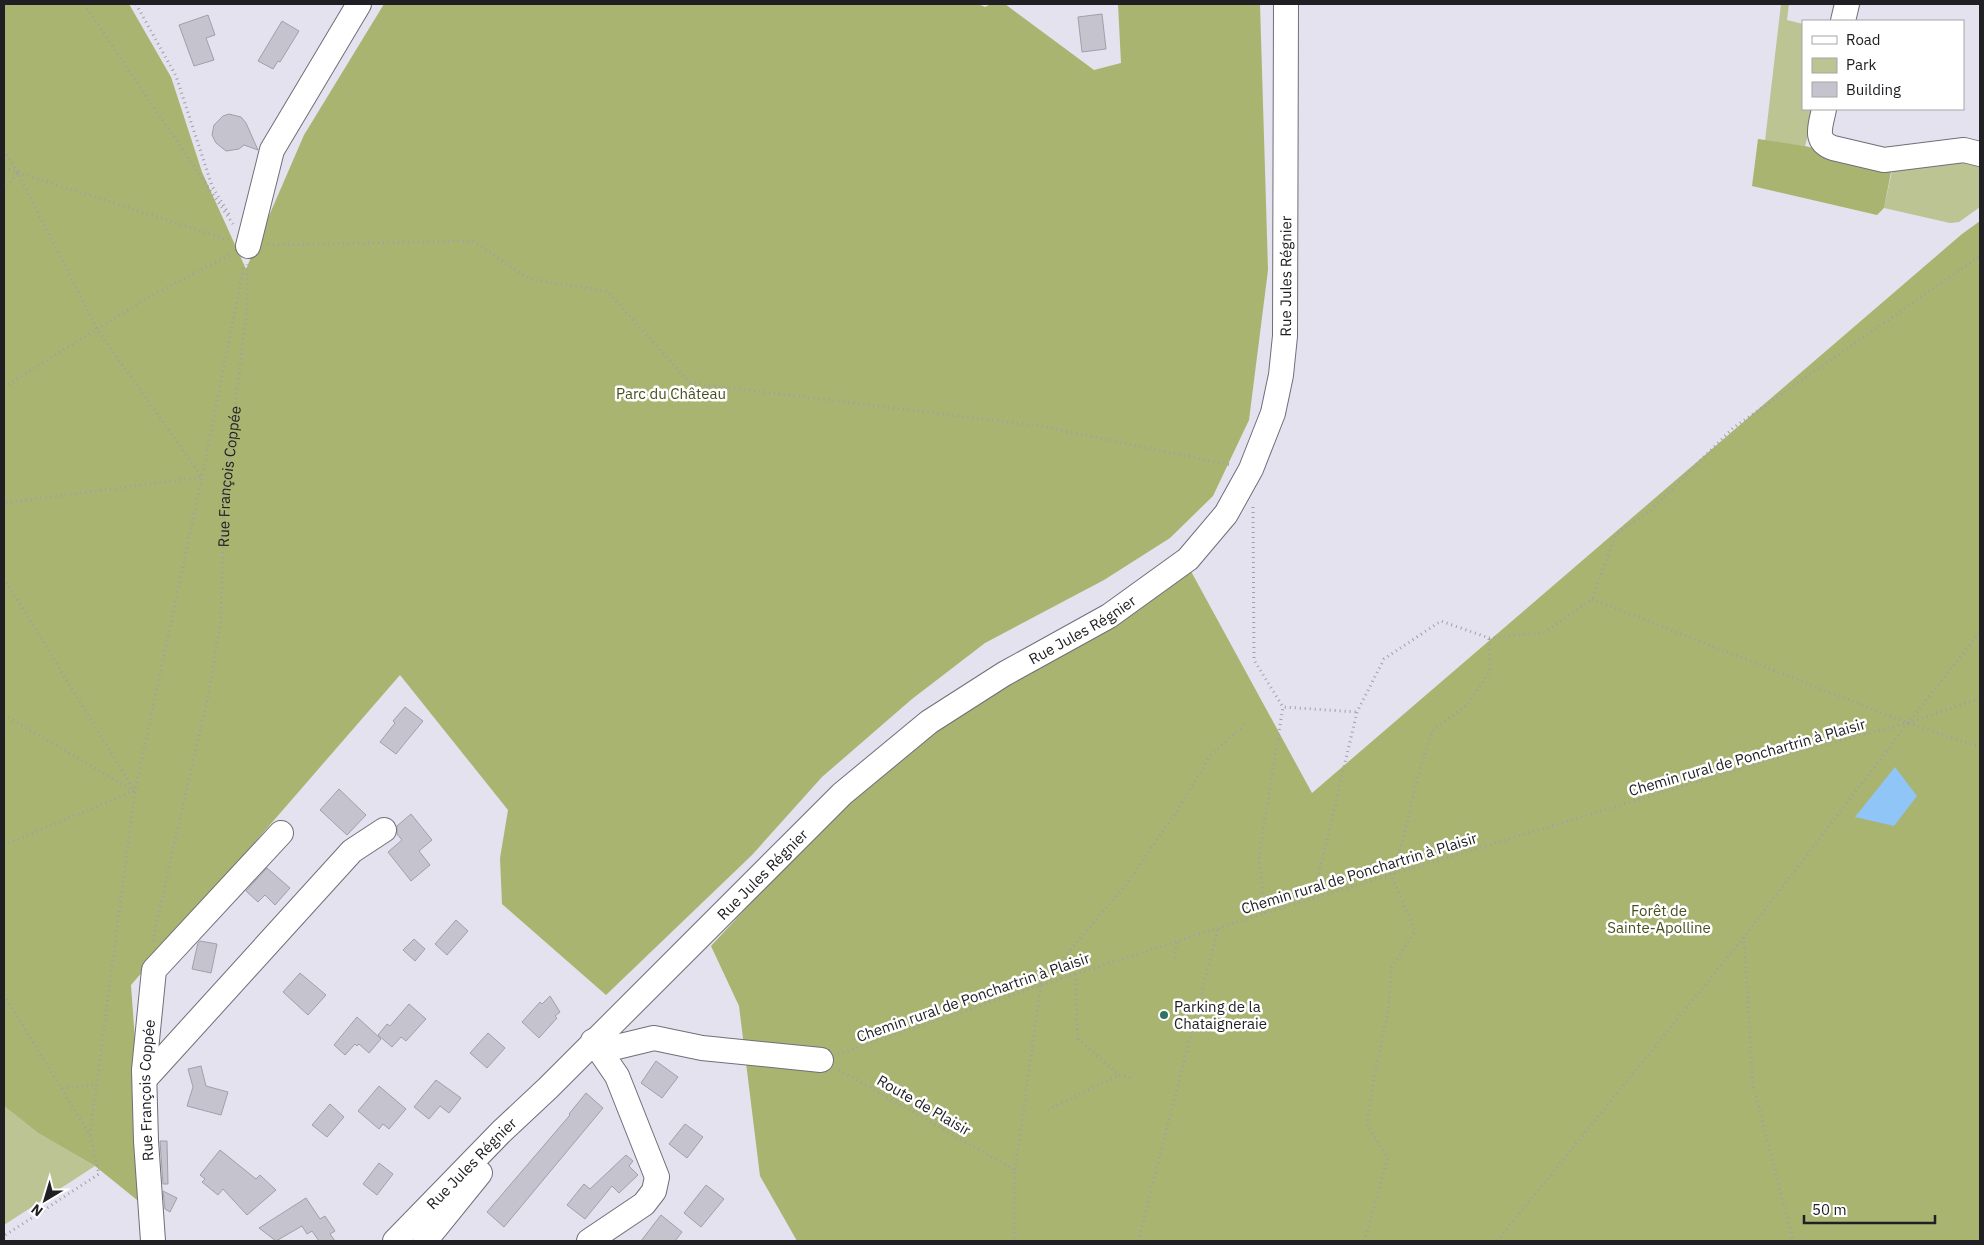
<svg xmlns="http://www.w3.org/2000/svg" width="1984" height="1245" font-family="'IBM Plex Sans',sans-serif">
	<rect width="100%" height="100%" fill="#e3e2ee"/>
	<!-- green -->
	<path fill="#bbc492" d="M 1781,4 L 1789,4 L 1787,20 L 1803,24 L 1803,109 L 1815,109 L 1805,146 L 1765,141 Z
		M 1962,161 L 1980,163 L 1980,207 L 1959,222 L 1950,223 L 1884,208 L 1892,171 L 1896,169 Z
		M 4,1106 L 38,1133 L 95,1166 L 4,1225 Z"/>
	<!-- forest -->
	<path fill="#a9b470" d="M 4,4 L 129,4 L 171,77 L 202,172 L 246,269 L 304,135 L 384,4 L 978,4 L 985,7 L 991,4 L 1005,4 L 1094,70 L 1121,63 L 1118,4 L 1260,4 L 1268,270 L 1249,420 L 1213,496 L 1170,538 L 1104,580 L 985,643 L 912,699 L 822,777 L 752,855 L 606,995 L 502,904 L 500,858 L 508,810 L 400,675 L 131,985 L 147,1208 L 95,1166 L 38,1133 L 4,1106 Z
		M 1758,139 L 1805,146 L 1892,167 L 1884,208 L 1877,215 L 1752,186 Z
		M 1980,221 L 1980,1241 L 797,1241 L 760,1176 L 739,1006 L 711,946 L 870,774 L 1181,553 L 1312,793 L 1962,234 Z"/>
	<!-- water -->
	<path fill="#8fc5f7" d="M 1895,767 L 1917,796 L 1894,826 L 1855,817 Z"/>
	<!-- building -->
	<path fill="#c4c3ce" stroke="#a09faa" d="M 1102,14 L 1106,49 L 1082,52 L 1078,17 Z
		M 208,15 L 215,35 L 206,38 L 214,60 L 194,66 L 179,25 Z
		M 282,21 L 299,31 L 280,62 L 278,61 L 273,69 L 258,61 Z
		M 229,114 L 241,117 L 246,123 L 258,150 L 244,145 L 239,149 L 226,151 L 216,143 L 212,135 L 214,125 L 223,116 Z
		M 405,707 L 423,721 L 396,754 L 380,742 L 395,723 L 393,721 Z
		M 339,789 L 366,815 L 347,835 L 320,810 Z
		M 411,814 L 432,840 L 419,851 L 430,865 L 411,881 L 388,852 L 402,840 L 397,834 L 397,826 Z
		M 267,868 L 290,888 L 275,905 L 265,895 L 258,902 L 246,891 Z
		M 456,920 L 468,931 L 447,955 L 435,944 Z
		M 414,939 L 425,949 L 415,961 L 403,950 Z
		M 200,941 L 217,944 L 211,973 L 192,969 L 198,943 Z
		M 300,973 L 326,995 L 308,1015 L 283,992 Z
		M 550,996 L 560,1012 L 555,1016 L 557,1018 L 539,1038 L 522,1022 L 540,1002 L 542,1004 Z
		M 409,1004 L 426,1019 L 406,1041 L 401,1037 L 392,1047 L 378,1035 L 387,1024 L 390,1026 Z
		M 357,1017 L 381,1039 L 369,1053 L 359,1044 L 357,1046 L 355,1044 L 345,1055 L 334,1045 Z
		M 488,1033 L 505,1048 L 487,1068 L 470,1053 Z
		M 656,1061 L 678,1077 L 662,1098 L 641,1083 Z
		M 201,1066 L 206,1086 L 228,1092 L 221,1115 L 187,1106 L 193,1087 L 188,1069 Z
		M 436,1080 L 461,1098 L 449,1113 L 440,1106 L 429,1119 L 414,1107 Z
		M 379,1086 L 406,1109 L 389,1129 L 383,1124 L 379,1129 L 358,1111 Z
		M 586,1093 L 603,1108 L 504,1227 L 487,1212 L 570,1115 L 569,1114 Z
		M 330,1104 L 344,1117 L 327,1137 L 312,1125 Z
		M 685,1124 L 703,1137 L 687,1158 L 669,1144 Z
		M 160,1141 L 167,1141 L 168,1184 L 163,1184 Z
		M 220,1150 L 256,1179 L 260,1175 L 276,1190 L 247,1215 L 223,1189 L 218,1195 L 202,1182 L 205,1179 L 200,1175 Z
		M 626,1155 L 633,1161 L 629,1166 L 638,1175 L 619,1193 L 612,1186 L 585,1219 L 567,1205 L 584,1184 L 590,1189 Z
		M 379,1163 L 393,1174 L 377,1195 L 363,1184 Z
		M 706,1185 L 724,1199 L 701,1227 L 684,1213 Z
		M 163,1191 L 177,1198 L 170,1212 L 165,1209 Z
		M 306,1198 L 320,1219 L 325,1216 L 335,1231 L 330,1234 L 335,1241 L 319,1241 L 312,1231 L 307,1234 L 302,1226 L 276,1241 L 259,1228 Z
		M 661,1215 L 682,1232 L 675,1241 L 641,1241 Z"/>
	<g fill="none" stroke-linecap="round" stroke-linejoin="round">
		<!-- minor casing -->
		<g stroke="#706e79" stroke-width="26">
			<g id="minor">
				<path d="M 1843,21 L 1847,4"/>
				<path d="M 1824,109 C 1821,125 1813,141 1833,148 L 1884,160 L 1964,150 L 1980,154"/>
				<path d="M 248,246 L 272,150 L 359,4"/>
				<path d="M 600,1051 L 654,1038 L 702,1048 L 821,1060"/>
				<path d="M 145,1079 L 352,851 L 384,830"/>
				<path id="s2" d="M 153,1241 L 146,1141 L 144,1070 L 154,970 L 281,833"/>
				<path id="s3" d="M 395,1241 L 501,1132 L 548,1088 L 842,794 L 929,722 L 1004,674 L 1109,616 L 1188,559 L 1226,514 L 1251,469 L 1273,413 L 1281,375 L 1285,336 L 1286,4"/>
				<path d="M 425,1241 L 480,1173"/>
				<path d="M 589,1241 L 644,1204 L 654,1191 L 657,1177 L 617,1076 L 593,1041"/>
			</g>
		</g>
		<!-- path -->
		<g stroke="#a09fa9" stroke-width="3" stroke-dasharray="1 4" stroke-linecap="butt">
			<path d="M 84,4 L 233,224"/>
			<path d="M 136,4 L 176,76 L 212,186 L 230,216"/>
			<path d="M 4,150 L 18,173 L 97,329 L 202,477 L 4,503"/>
			<path d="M 4,168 L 229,240"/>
			<path d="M 4,190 L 18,173"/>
			<path d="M 268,245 L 473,241 L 529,279 L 607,291 L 690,383 L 1040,426 L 1231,465"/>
			<path d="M 4,387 L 147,298 L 232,254"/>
			<path d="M 1253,507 L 1254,660 L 1283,707 L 1357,712"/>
			<path d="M 4,578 L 134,790"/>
			<path d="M 1592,599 L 1908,723 L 1980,747"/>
			<path d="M 4,715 L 134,791"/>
			<path d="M 4,845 L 134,791"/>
			<path d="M 1313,898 L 1357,712 L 1384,659 L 1441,621 L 1489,638 L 1545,632 L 1592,599 L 1616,534 L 1651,510 L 1733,428 L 1980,256"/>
			<path d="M 1265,913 L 1259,856 L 1283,707"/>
			<path d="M 1744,937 L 1753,1085 L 1793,1241"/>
			<path id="s1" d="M 154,941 L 154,934 L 210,686 L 221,619 L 224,494 L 247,310 L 247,264"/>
			<path d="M 1174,958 L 1177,942"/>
			<path d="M 1075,974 L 1078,1039 L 1119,1075 L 1133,1078"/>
			<path d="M 1041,984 L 1126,885 L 1176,812 L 1211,755 L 1246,723"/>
			<path d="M 4,995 L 90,1135 L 99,1174 L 4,1236"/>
			<path d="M 838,1054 L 1041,985 L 1265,913 L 1792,753 L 1908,723 L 1980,698"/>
			<path d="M 839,1070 L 1015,1170 L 1014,1241"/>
			<path d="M 62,1088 L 96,1085"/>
			<path d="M 1048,1110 L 1119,1075"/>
			<path d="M 90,1135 L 135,791 L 202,477 L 244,265"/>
			<path d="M 1015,1170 L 1041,985"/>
			<path d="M 1138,1241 L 1218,929"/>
			<path d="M 1364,1241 L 1388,1158 L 1367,1125 L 1374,1078 L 1388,1012 L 1392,967 L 1415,931 L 1391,875 L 1403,840 L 1417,779 L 1432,731 L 1467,705 L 1490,671 L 1489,638"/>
			<path d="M 1497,1241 L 1744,937 L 1908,723 L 1980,632"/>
		</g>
		<!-- minor -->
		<use href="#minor" stroke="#fff" stroke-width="24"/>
	</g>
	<!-- markers -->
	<circle fill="#307364" stroke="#fff" stroke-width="2" cx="1164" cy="1015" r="5"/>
	<g text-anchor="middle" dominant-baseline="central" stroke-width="5" stroke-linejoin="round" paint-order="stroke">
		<!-- street labels -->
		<g font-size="15" fill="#202024" stroke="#fff">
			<text stroke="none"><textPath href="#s3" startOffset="1360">Rue Jules Régnier</textPath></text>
			<text stroke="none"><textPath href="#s1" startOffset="472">Rue François Coppée</textPath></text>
			<text stroke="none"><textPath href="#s3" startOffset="924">Rue Jules Régnier</textPath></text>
			<text transform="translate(1747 757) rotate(-16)">Chemin rural de Ponchartrin à Plaisir</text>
			<text transform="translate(1359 873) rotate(-17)">Chemin rural de Ponchartrin à Plaisir</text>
			<text stroke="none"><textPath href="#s3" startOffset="519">Rue Jules Régnier</textPath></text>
			<text transform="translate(973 997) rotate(-19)">Chemin rural de Ponchartrin à Plaisir</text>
			<text stroke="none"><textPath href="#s2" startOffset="151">Rue François Coppée</textPath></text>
			<text transform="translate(924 1105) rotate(30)">Route de Plaisir</text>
			<text stroke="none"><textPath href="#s3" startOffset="109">Rue Jules Régnier</textPath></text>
		</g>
		<!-- park labels -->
		<g font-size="15" fill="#49501e" stroke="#fff">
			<text x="671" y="393">Parc du Château</text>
			<text x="1659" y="910">Forêt de<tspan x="1659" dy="17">Sainte-Apolline</tspan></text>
		</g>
		<!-- poi labels -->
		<g font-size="15" fill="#202024" stroke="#fff" text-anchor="start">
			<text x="1174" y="1006">Parking de la<tspan x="1174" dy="17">Chataigneraie</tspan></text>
		</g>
	</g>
	<!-- border -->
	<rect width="1984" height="1245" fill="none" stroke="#202024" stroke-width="10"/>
	<!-- legend -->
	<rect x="1802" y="20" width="162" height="90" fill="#ffffff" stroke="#a6a6a7"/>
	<rect x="1812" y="36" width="25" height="8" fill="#ffffff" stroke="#a6a6a7"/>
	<text x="1846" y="45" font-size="15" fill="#202024">Road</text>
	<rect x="1812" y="58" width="25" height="15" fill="#bbc492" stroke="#a6a6a7"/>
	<text x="1846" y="70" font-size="15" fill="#202024">Park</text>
	<rect x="1812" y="82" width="25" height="15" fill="#c4c3ce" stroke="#a6a6a7"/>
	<text x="1846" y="95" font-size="15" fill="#202024">Building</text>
	<!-- north arrow -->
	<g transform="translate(45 1200) rotate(218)" stroke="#ffffff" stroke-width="4" paint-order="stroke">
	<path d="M0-4L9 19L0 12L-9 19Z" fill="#202024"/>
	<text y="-8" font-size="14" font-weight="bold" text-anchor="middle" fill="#202024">N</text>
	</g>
	<!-- scale -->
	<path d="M1804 1215v8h131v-8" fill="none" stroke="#202024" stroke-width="2.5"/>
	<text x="1812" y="1215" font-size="15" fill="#202024" stroke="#ffffff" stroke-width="4" paint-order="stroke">50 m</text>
</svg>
